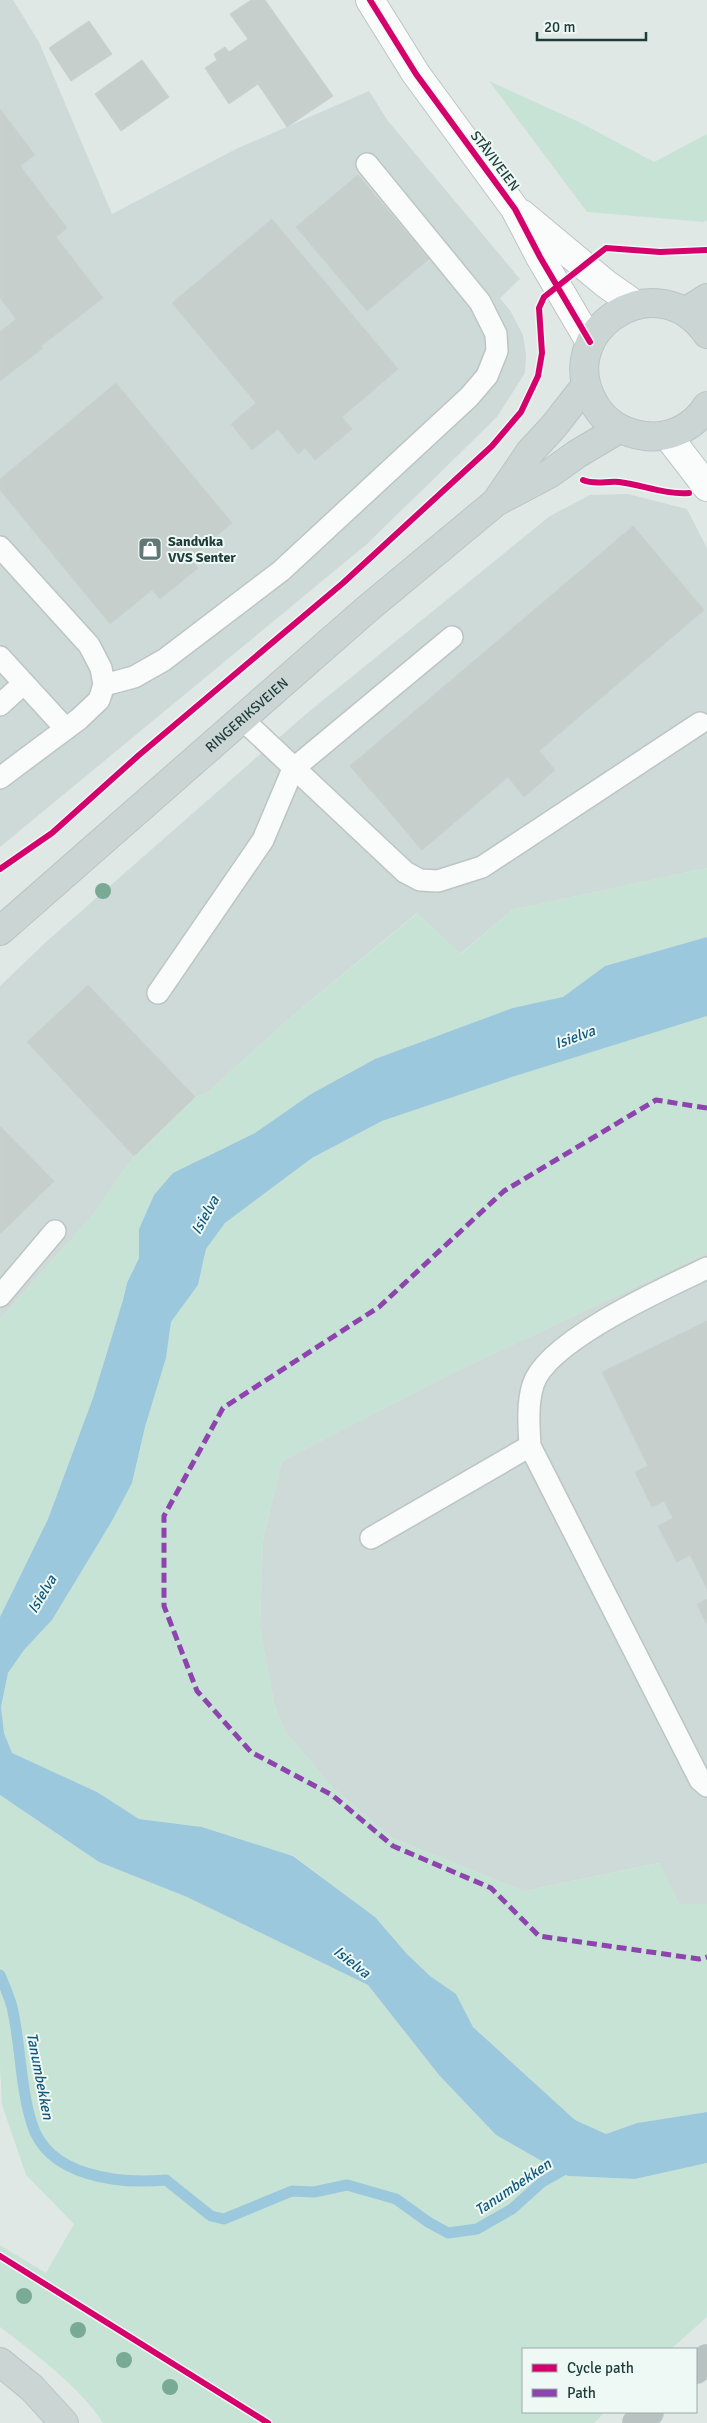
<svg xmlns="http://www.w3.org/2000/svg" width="707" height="2423" font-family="Signika,sans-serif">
	<rect width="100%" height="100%" fill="#e0e8e6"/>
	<!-- built -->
	<path fill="#cddad7" d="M 0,0 L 13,0 L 39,42 L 112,214 L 236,149 L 369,91 L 388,121 L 520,279 L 500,298 L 511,312 L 523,335 L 526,355 L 525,373 L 497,417 L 367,544 L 0,847 Z
		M 628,494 L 687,509 L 707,548 L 707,868 L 512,910 L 460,954 L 417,913 L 292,1016 L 207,1093 L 195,1097 L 134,1156 L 91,1217 L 0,1319 L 0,986 L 46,942 L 306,714 L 550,516 L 590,495 Z
		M 707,1253 L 707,1904 L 679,1904 L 659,1863 L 524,1891 L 392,1838 L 332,1787 L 285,1731 L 274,1704 L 260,1628 L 263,1540 L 282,1461 L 455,1372 Z"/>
	<!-- green -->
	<path fill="#c7e3d5" d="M 489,81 L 579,122 L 654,162 L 707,134 L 707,220 L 704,222 L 587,212 Z
		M 707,868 L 707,937 L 605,966 L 563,997 L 437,1036 L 375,1059 L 311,1094 L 255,1133 L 205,1157 L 154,1195 L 139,1229 L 139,1258 L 127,1283 L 123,1300 L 93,1398 L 48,1519 L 0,1617 L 0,1319 L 91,1217 L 134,1156 L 195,1097 L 207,1093 L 292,1016 L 418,913 L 461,954 L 512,910 Z
		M 707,1016 L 707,1253 L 455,1372 L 282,1461 L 263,1540 L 260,1628 L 274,1704 L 285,1731 L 332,1787 L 392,1838 L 524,1891 L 660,1863 L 679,1904 L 707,1904 L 707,2112 L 637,2123 L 606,2134 L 575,2120 L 473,2027 L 456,1994 L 430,1976 L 407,1954 L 375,1917 L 294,1856 L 202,1827 L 139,1819 L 97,1792 L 11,1753 L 4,1733 L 1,1707 L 8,1673 L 24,1650 L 52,1620 L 112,1521 L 132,1483 L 145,1427 L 166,1358 L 171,1322 L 198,1285 L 206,1249 L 225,1223 L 312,1158 L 382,1121 L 512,1077 Z
		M 0,1795 L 99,1862 L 187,1897 L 368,1985 L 439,2075 L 496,2135 L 568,2176 L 635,2179 L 707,2163 L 707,2317 L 671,2349 L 523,2349 L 523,2412 L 605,2412 L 594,2423 L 103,2423 C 81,2388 33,2352 0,2327 L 0,2245 L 46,2273 L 74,2224 L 26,2175 L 2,2105 L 0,2066 Z"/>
	<!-- water -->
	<path fill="#9bc8dc" d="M 707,937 L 707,1016 L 512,1077 L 382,1121 L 312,1158 L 225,1223 L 206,1249 L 198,1285 L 171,1322 L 166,1358 L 145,1427 L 132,1483 L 112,1521 L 52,1620 L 24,1650 L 8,1673 L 1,1707 L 4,1733 L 12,1753 L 97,1792 L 139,1819 L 202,1827 L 293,1856 L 375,1917 L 407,1954 L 430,1976 L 456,1994 L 473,2027 L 575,2120 L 606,2134 L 637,2123 L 707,2112 L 707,2163 L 635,2179 L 568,2176 L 496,2135 L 439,2075 L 368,1985 L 187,1897 L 99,1862 L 0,1795 L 0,1617 L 48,1519 L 93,1398 L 123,1300 L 127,1283 L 139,1258 L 139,1229 L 154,1195 L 173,1173 L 255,1133 L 311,1094 L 375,1059 L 513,1008 L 563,997 L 605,966 Z"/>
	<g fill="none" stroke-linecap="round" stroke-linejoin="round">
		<!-- stream -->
		<path stroke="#9bc8dc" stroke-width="11" d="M 0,1975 C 4,1985 9,1996 12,2007 C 21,2045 20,2087 32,2124 C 48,2177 119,2184 166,2180 L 211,2216 L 224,2219 L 292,2191 L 314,2192 L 347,2185 L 396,2199 L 428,2222 L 448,2233 L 477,2229 L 512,2209 L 542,2182 L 574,2164"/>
	</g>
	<!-- building -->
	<path fill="#c7cfcd" stroke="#c9d1cf" d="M 251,0 L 265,0 L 333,96 L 287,127 L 258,84 L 229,104 L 205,68 L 217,60 L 214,54 L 225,47 L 229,52 L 248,39 L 230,14 Z
		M 89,21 L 112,54 L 71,81 L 49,48 Z
		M 142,60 L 169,97 L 121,131 L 95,94 Z
		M 0,109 L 35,155 L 20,166 L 67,228 L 56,237 L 103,298 L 41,346 L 43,348 L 0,381 L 0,332 L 16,319 L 0,298 Z
		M 358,175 L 429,259 L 367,311 L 296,227 Z
		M 272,219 L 398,369 L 342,417 L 352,429 L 315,460 L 305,448 L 298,454 L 278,429 L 252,450 L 231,424 L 256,403 L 172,303 Z
		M 116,383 L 232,523 L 190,558 L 198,568 L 160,599 L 152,590 L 110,624 L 0,490 L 0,479 Z
		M 633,526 L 704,610 L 539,751 L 555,770 L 524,797 L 508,777 L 422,850 L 350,766 Z
		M 88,985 L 195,1097 L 134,1156 L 27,1042 Z
		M 0,1126 L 54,1181 L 0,1234 Z
		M 707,1321 L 707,1589 L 690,1555 L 677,1562 L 658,1526 L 673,1518 L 664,1501 L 652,1507 L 635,1472 L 648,1466 L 602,1372 Z
		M 707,1599 L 707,1623 L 706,1623 L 697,1604 Z"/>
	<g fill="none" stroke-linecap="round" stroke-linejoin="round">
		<!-- lane casing -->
		<g stroke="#bdc5c3" stroke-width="24">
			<path id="lane" d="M 0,547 L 89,645 L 101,668 L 104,685 L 99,700 L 79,719 L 0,778
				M 0,657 L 66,729
				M 104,685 L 134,677 L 164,660 L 281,571 L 469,397 L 487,376 L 497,351 L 496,334 L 480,302 L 367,164
				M 0,705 L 24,683
				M 241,718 L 405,872 L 420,880 L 438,881 L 482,867 L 700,723
				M 158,993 L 263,840 L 293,769 L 452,637
				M 707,1268 C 665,1288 546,1341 533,1385 C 527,1404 529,1427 530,1446 L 700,1780 L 707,1786
				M 0,1296 L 55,1231
				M 371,1538 L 530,1446"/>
		</g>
		<!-- street casing -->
		<g stroke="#bdc5c3" stroke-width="30">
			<path id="street" d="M 370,0 L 416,74 L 515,209 L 540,257 L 590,342
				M 522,214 L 606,284 L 636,305"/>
		</g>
		<!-- secondary casing -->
		<g stroke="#bcc6c4" stroke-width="30">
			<path id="secondary" d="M 667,435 L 707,487"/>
		</g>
		<!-- primary casing -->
		<g stroke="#bac5c3" stroke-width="30">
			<g id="primary">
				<path d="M 685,312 L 707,298"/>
				<path d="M 707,334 C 658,261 550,331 595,405 C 606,424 624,433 645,436 C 670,439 694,427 707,406"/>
				<path d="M 498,499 L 530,452 L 554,426 L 586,385"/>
				<path id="s1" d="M 0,931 L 366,610 L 496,502 L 549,474 L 577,454 L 619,429"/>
				<path d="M 0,2362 L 32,2388 L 64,2423"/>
			</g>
		</g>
		<!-- highway casing -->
		<g stroke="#bac5c3" stroke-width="30">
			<path id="highway" d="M 696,2369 L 707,2359
				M 637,2423 L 649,2412"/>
		</g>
		<!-- lane -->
		<use href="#lane" stroke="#fafcfb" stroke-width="21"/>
		<!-- street -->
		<use href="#street" stroke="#fafcfb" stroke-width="28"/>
		<!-- secondary -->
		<use href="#secondary" stroke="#fafcfb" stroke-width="28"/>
		<!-- primary -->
		<use href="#primary" stroke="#cbd5d4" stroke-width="28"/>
		<!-- highway -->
		<use href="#highway" stroke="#b8c2c1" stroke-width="28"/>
		<!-- quiet -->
		<path stroke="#8e44ad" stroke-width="5" stroke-dasharray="10 5" stroke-linecap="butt" d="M 707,1108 L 656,1100 L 504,1191 L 379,1307 L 223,1408 L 164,1516 L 164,1606 L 197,1691 L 251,1752 L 332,1795 L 393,1846 L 491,1888 L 539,1936 L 699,1959 L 707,1957"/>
		<!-- cycleway casing -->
		<g stroke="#eef8f4" stroke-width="9">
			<path id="cycleway" d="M 370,0 L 416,74 L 515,209 L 540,257 L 590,342
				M 583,480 C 594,485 606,481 619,482 C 642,485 667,495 689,493
				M 0,869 L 52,833 L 139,755 L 343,583 L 492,446 L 521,412 L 538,376 L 542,353 L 539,308 L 544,297 L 606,248 L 660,252 L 707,250
				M 0,2256 L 268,2423"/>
		</g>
		<!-- cycleway -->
		<use href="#cycleway" stroke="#d6006c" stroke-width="6"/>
	</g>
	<!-- trees -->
	<g fill="#78aa95">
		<circle cx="103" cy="891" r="8"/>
		<circle cx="24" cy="2296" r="8"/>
		<circle cx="78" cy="2330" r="8"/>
		<circle cx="124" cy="2360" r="8"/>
		<circle cx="170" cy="2387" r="8"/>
	</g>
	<!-- icons -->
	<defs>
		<g id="shop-square" transform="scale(1.25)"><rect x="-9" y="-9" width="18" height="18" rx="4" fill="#617876" stroke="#eef8f4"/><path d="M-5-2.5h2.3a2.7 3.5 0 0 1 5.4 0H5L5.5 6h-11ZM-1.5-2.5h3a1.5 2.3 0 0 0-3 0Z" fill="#fff"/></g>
	</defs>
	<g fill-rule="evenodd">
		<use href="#shop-square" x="150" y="549"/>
	</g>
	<g text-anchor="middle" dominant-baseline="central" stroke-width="4" stroke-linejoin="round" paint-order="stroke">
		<!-- street labels -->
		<g font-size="14" fill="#1d3c39" stroke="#eef8f4">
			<text transform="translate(495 161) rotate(53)">STÅVIVEIEN</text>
			<text stroke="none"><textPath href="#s1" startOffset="328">RINGERIKSVEIEN</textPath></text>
		</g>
		<!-- poi labels -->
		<g font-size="14" font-weight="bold" fill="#1d3c39" stroke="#eef8f4" text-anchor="start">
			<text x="168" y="541">Sandvika<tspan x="168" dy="16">VVS Senter</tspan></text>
		</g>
		<!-- water labels -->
		<g font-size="15" font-style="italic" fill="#11597e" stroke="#eef8f4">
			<text transform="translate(575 1037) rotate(-20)">Isielva</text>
			<text transform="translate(205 1215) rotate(-61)">Isielva</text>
			<text transform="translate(42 1594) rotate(-59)">Isielva</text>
			<text transform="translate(352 1962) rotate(38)">Isielva</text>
			<text transform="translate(40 2076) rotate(79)">Tanumbekken</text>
			<text transform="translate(513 2187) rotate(-34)">Tanumbekken</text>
		</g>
	</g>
	<!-- legend -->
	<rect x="522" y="2348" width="175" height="65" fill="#eef8f4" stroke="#9aada9"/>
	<rect x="532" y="2364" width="25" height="8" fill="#d6006c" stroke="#9aada9"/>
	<text x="567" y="2373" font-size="15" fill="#1d3c39">Cycle path</text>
	<rect x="532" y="2389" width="25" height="8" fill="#8e44ad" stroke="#9aada9"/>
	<text x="567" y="2398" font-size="15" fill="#1d3c39">Path</text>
	<!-- scale -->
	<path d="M537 32v8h109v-8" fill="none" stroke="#1d3c39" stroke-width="2.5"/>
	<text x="544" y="32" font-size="15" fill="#1d3c39" stroke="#eef8f4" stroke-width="4" paint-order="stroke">20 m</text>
</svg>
